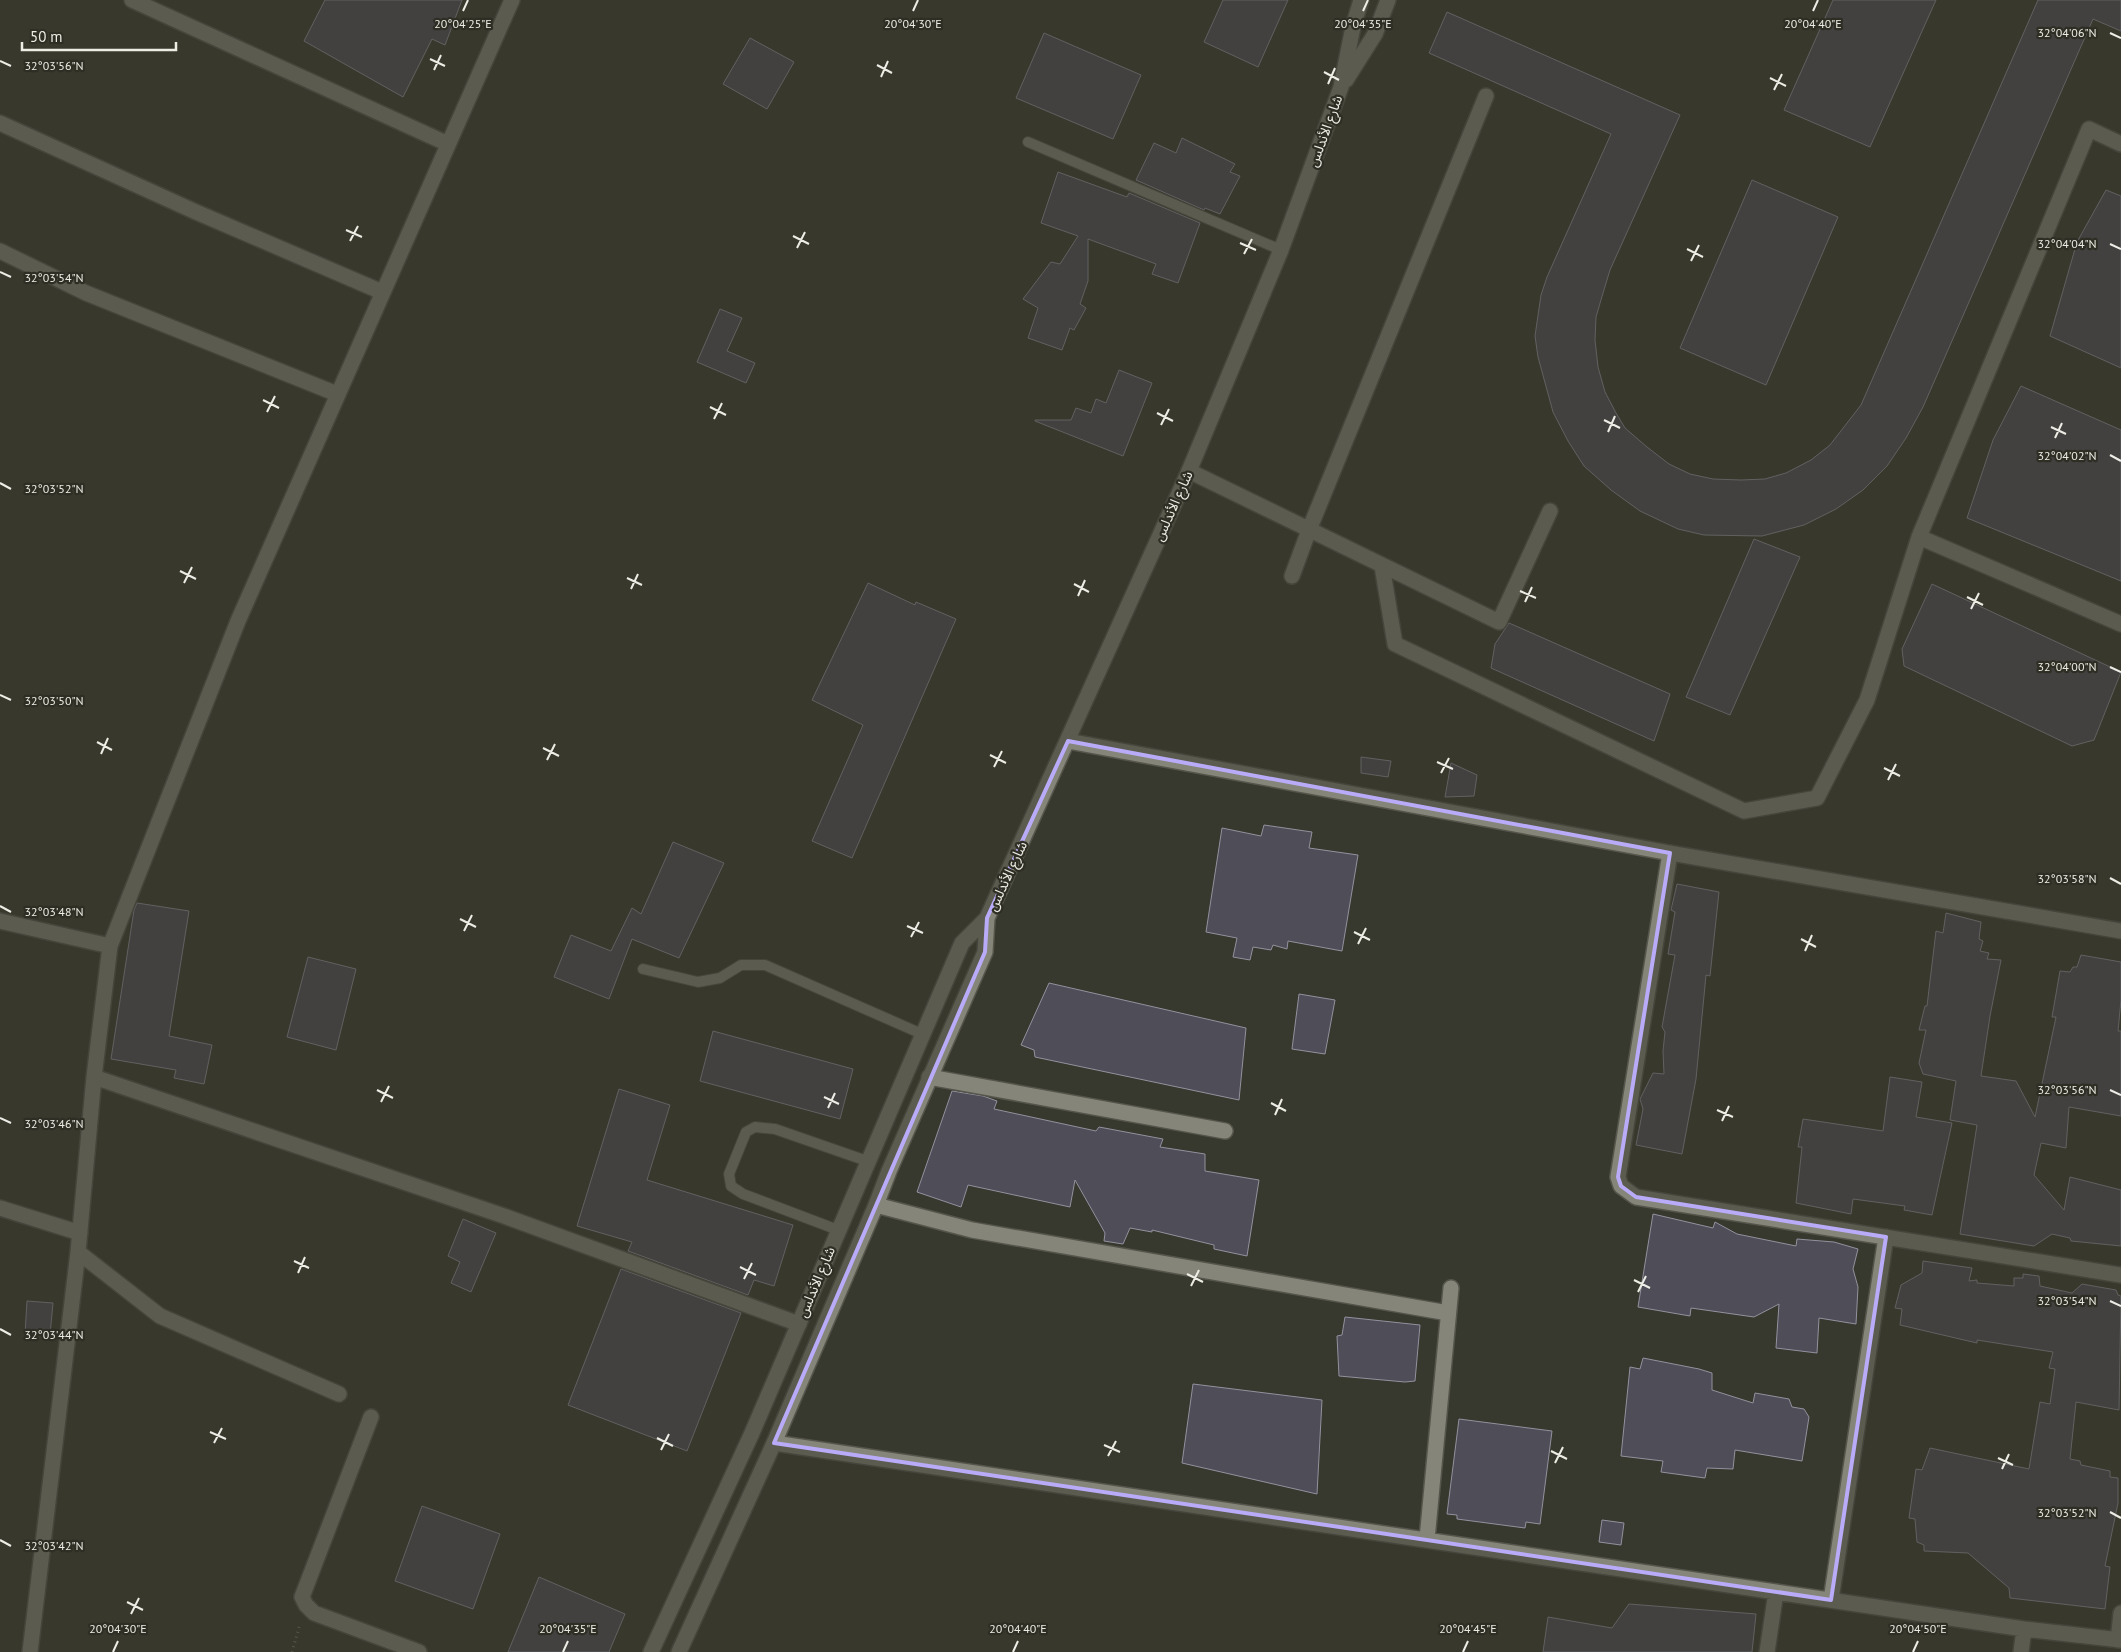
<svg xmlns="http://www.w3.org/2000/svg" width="2121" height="1652" font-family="'PT Sans','Noto Sans Arabic',sans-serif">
	<rect width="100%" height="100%" fill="#38392e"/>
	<!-- building -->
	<path fill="#4f4d58" stroke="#93919e" d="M 325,0 L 462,0 L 445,45 L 432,39 L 403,97 L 304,41 Z
		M 1223,0 L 1288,0 L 1258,67 L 1204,42 Z
		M 1833,0 L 1936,0 L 1870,147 L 1784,110 Z
		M 2038,0 L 2121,0 L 2121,31 L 2093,19 L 1923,407 L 1906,438 L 1887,466 L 1863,490 L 1836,509 L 1804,525 L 1762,536 L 1704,535 L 1678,529 L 1640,511 L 1611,490 L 1584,466 L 1568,441 L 1553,412 L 1538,357 L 1535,336 L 1541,295 L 1547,277 L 1611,134 L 1429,53 L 1447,12 L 1680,115 L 1610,270 L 1603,293 L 1596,317 L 1595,340 L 1598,367 L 1605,392 L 1616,413 L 1625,428 L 1647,447 L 1669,464 L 1690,474 L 1713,479 L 1741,480 L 1765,479 L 1786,473 L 1811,460 L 1830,445 L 1861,405 Z
		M 1044,33 L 1141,75 L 1113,139 L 1016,98 Z
		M 750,38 L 794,62 L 767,109 L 723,84 Z
		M 1182,138 L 1235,164 L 1230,172 L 1240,176 L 1220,214 L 1205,208 L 1204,210 L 1136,180 L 1154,143 L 1176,153 Z
		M 1058,172 L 1127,197 L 1129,193 L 1200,223 L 1178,283 L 1152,274 L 1156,264 L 1088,239 L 1088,281 L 1080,304 L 1086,308 L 1074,330 L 1070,328 L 1062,350 L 1028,338 L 1038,308 L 1023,299 L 1051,262 L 1060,264 L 1078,236 L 1041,223 Z
		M 1752,180 L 1838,217 L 1766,385 L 1680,348 Z
		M 2106,190 L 2121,196 L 2121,368 L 2050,336 L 2077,242 Z
		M 720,309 L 742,318 L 727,351 L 755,363 L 746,383 L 697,362 Z
		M 1119,370 L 1152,383 L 1123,456 L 1035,421 L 1035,420 L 1071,420 L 1076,408 L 1091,413 L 1096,399 L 1106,403 Z
		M 2021,386 L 2121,430 L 2121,581 L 1967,518 L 1993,440 Z
		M 1754,539 L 1800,557 L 1730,715 L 1686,697 Z
		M 868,583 L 915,605 L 916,602 L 956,619 L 852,858 L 812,841 L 863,725 L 812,700 Z
		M 1932,584 L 2121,672 L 2094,740 L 2072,746 L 1904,666 L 1902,649 Z
		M 1509,623 L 1670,694 L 1654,741 L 1491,668 L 1495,644 Z
		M 1361,757 L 1391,761 L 1388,777 L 1361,773 Z
		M 1451,763 L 1477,775 L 1474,796 L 1445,797 Z
		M 1264,825 L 1312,832 L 1309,848 L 1358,855 L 1342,951 L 1288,941 L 1287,949 L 1273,945 L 1271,950 L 1253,947 L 1250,960 L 1233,957 L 1237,938 L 1206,932 L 1222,828 L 1261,836 Z
		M 673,842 L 724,863 L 679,958 L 632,939 L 609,999 L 554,977 L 571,935 L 611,951 L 632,908 L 641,914 Z
		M 1677,884 L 1719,892 L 1710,976 L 1706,975 L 1696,1079 L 1682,1154 L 1636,1145 L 1643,1109 L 1640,1099 L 1653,1073 L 1664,1074 L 1663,1051 L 1665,1032 L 1662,1027 L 1675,955 L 1668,954 L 1675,912 L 1671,910 Z
		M 137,903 L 189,911 L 169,1036 L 212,1045 L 204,1084 L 174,1078 L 176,1070 L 111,1059 L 134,910 Z
		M 1946,913 L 1981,922 L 1979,939 L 1983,941 L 1980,951 L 1989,953 L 1987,959 L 2001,960 L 1990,1016 L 1981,1076 L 2016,1081 L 2035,1117 L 2056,1017 L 2052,1017 L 2060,971 L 2070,972 L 2073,967 L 2077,967 L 2081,955 L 2121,962 L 2121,1000 L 2118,1031 L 2121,1031 L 2121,1116 L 2069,1107 L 2066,1148 L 2041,1143 L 2034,1175 L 2064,1210 L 2070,1177 L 2121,1190 L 2121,1246 L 2071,1241 L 2070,1238 L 2052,1234 L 2034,1246 L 1960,1234 L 1977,1125 L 1950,1120 L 1956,1081 L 1923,1074 L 1919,1063 L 1926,1030 L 1919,1030 L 1925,1006 L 1927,1006 L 1936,931 L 1943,933 Z
		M 308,957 L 356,969 L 336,1050 L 287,1037 Z
		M 1049,983 L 1246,1028 L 1239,1100 L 1035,1057 L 1034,1050 L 1021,1045 Z
		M 1299,994 L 1335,1000 L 1325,1054 L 1292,1049 Z
		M 713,1031 L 853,1069 L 840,1119 L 700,1081 Z
		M 1890,1077 L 1922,1082 L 1916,1117 L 1952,1123 L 1932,1215 L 1904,1210 L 1905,1206 L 1853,1199 L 1851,1214 L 1796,1203 L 1802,1147 L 1798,1147 L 1803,1119 L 1883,1131 Z
		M 619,1089 L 670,1105 L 647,1180 L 793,1225 L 774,1286 L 754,1280 L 748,1295 L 628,1251 L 632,1242 L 577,1226 Z
		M 952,1091 L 983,1096 L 997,1101 L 994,1109 L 1096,1131 L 1099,1127 L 1163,1139 L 1160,1147 L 1205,1154 L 1205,1171 L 1259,1180 L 1247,1256 L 1214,1249 L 1214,1245 L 1152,1230 L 1152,1232 L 1130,1228 L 1123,1244 L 1104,1241 L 1105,1233 L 1075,1180 L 1070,1207 L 968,1185 L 961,1207 L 917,1192 Z
		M 1653,1214 L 1713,1228 L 1715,1222 L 1737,1234 L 1796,1246 L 1797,1239 L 1834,1242 L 1858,1249 L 1853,1269 L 1858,1287 L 1856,1324 L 1819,1318 L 1817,1353 L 1776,1348 L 1779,1304 L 1754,1317 L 1691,1308 L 1690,1316 L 1638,1307 Z
		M 463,1219 L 496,1233 L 471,1292 L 451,1283 L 460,1262 L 448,1256 Z
		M 1923,1261 L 1972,1268 L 1969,1281 L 1977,1280 L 1977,1283 L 2014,1286 L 2014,1278 L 2023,1278 L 2023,1274 L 2039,1276 L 2040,1286 L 2072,1293 L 2082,1284 L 2116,1290 L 2118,1295 L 2121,1296 L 2119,1410 L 2076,1402 L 2070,1459 L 2080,1461 L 2081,1465 L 2110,1471 L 2110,1477 L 2118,1478 L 2118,1503 L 2105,1566 L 2110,1567 L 2105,1609 L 2010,1598 L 2009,1588 L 1968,1553 L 1924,1551 L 1924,1545 L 1917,1542 L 1915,1519 L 1909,1518 L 1916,1469 L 1922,1470 L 1930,1448 L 2029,1469 L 2040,1402 L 2050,1404 L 2055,1369 L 2049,1368 L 2053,1352 L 1977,1340 L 1977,1343 L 1900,1325 L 1902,1309 L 1895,1308 L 1901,1285 L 1922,1273 Z
		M 621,1269 L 741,1313 L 687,1451 L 568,1405 Z
		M 27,1301 L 53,1303 L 50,1335 L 25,1334 Z
		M 1345,1317 L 1420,1325 L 1415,1381 L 1405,1382 L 1339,1376 L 1337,1336 L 1342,1335 Z
		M 1643,1358 L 1699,1369 L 1712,1373 L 1712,1390 L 1753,1403 L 1755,1393 L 1789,1399 L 1792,1407 L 1804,1409 L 1809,1417 L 1802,1461 L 1735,1450 L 1733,1469 L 1707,1468 L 1705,1478 L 1661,1472 L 1663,1461 L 1621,1456 L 1630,1367 L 1640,1369 Z
		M 1193,1384 L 1322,1400 L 1317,1494 L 1182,1463 Z
		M 1459,1419 L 1552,1431 L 1540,1524 L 1526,1522 L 1525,1528 L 1457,1519 L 1457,1515 L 1447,1514 Z
		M 422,1506 L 500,1534 L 473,1609 L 395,1581 Z
		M 1602,1520 L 1624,1523 L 1621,1545 L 1599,1542 Z
		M 539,1577 L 625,1614 L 609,1652 L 508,1652 Z
		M 1629,1604 L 1756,1614 L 1752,1652 L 1543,1652 L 1548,1617 L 1612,1628 Z"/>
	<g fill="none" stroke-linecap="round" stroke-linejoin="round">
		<!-- lane casing -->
		<g stroke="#55554c" stroke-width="12">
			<path id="lane" d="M 1028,142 L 1281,250
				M 643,969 L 698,982 L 720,978 L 741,965 L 765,965 L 922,1034
				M 838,1230 L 743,1194 L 731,1186 L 729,1174 L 746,1132 L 755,1127 L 775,1129 L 867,1161"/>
		</g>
		<!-- street casing -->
		<g stroke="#55554c" stroke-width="18">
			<path id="street" d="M 132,0 L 448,144
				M 0,123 L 196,212 L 382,292
				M 0,251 L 86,293 L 337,394
				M 1189,471 L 1499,622 L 1550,511
				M 1919,537 L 2121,624
				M 1382,566 L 1395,644 L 1744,811 L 1817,798 L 1867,700 L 1919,537 L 2089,129 L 2121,144
				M 1292,576 L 1309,530 L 1486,96
				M 1068,741 L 1670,853 L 2121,931
				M 1670,853 L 1618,1177 L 1621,1186 L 1636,1197 L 2121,1275
				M 0,921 L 110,946
				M 94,1077 L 504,1216 L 799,1324
				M 929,1077 L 1225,1131
				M 876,1205 L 972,1230 L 1448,1313
				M 0,1208 L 80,1233
				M 78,1252 L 160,1316 L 339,1394
				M 371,1417 L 302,1597 L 306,1605 L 314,1613 L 419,1652
				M 774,1443 L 2024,1629 L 2121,1640
				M 1427,1539 L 1451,1288
				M 1831,1600 L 1886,1237
				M 2118,1640 L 2121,1613
				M 30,1652 L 78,1252 L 94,1077 L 110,946 L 238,621 L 512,0
				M 1767,1652 L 1776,1592
				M 2021,1652 L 2024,1629"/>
		</g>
		<!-- secondary casing -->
		<g stroke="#55554c" stroke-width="18">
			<path id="secondary" d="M 1346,80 L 1375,34 L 1388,0
				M 651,1652 L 752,1433 L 962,943 L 987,918 L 1189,471 L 1281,250 L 1341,87 L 1353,27 L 1361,0
				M 679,1652 L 774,1443 L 876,1205 L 889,1171 L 985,952 L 987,918"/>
		</g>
		<!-- path -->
		<path stroke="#7d7e74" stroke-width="3" stroke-dasharray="1 4" stroke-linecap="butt" d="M 292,1652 L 300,1624"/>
		<!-- lane -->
		<use href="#lane" stroke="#858579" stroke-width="10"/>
		<!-- street -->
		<use href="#street" stroke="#858579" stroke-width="15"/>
		<!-- secondary -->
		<use href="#secondary" stroke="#858579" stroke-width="15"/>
	</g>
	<!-- marked area -->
	<path d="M0 0H2121V1652H0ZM 1068,741 L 1670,853 L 1618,1177 L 1621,1186 L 1636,1197 L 1886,1237 L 1831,1600 L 774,1443 L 985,952 L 987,918 Z" fill="#38392e" fill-opacity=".55" fill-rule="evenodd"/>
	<path fill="none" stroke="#b9abf7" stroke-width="4" stroke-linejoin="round" d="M 1068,741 L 1670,853 L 1618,1177 L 1621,1186 L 1636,1197 L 1886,1237 L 1831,1600 L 774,1443 L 985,952 L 987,918 Z"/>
	<!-- ticks -->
	<path fill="none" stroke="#edede6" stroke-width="2" d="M 463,11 L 468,0M 913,11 L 918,0M 1363,11 L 1368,0M 1813,11 L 1818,0M 2110,33 L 2121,38M 430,59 L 445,66M 0,61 L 11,66M 877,65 L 892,73M 434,70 L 441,55M 1324,72 L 1339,80M 881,77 L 888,61M 1770,78 L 1786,86M 1328,84 L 1335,68M 1774,90 L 1782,74M 346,230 L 362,237M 793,236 L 809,244M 350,241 L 358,226M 1240,243 L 1256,250M 2110,244 L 2121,249M 797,248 L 805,232M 1687,249 L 1703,257M 1244,254 L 1252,239M 1691,261 L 1699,245M 0,272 L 11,277M 263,400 L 279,408M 710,407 L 726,415M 267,412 L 275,396M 1157,413 L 1173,421M 714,419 L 722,403M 1604,420 L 1620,428M 1161,425 L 1169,409M 2051,427 L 2066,434M 1608,432 L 1615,416M 2055,438 L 2062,423M 2110,455 L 2121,461M 0,483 L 11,489M 180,571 L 196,579M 627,578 L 642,585M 184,583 L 192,567M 1074,584 L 1089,592M 631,589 L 638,574M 1520,591 L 1536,598M 1078,596 L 1085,580M 1967,597 L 1983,605M 1525,602 L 1532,587M 1971,609 L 1979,593M 2110,667 L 2121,672M 0,695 L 11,700M 97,742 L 112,750M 543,748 L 559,756M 101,754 L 108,738M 990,755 L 1006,763M 547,760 L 555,744M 1437,762 L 1453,769M 994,767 L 1002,751M 1884,768 L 1900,776M 1441,773 L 1449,758M 1888,780 L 1896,764M 2110,878 L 2121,884M 0,906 L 11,912M 460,919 L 476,927M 907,926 L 923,933M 464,931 L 472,915M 1354,932 L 1370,940M 911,937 L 919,922M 1801,939 L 1816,947M 1358,944 L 1366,928M 1805,951 L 1812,935M 377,1090 L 393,1098M 2110,1090 L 2121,1095M 824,1097 L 839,1104M 381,1102 L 389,1086M 1271,1103 L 1286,1111M 828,1108 L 835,1093M 1717,1110 L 1733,1117M 1275,1115 L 1282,1099M 0,1118 L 11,1123M 1722,1121 L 1729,1106M 294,1261 L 309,1268M 740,1267 L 756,1275M 298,1273 L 305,1257M 1187,1274 L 1203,1282M 744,1279 L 752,1263M 1634,1280 L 1650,1288M 1191,1286 L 1199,1270M 1638,1292 L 1646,1276M 2110,1301 L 2121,1306M 0,1329 L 11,1335M 210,1432 L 226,1439M 657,1438 L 673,1446M 214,1443 L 222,1428M 1104,1445 L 1120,1452M 661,1450 L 669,1434M 1551,1451 L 1567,1459M 1108,1456 L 1116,1441M 1998,1458 L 2013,1465M 1555,1463 L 1563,1447M 2002,1469 L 2009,1454M 2110,1512 L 2121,1518M 0,1540 L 11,1546M 127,1602 L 143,1610M 131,1614 L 139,1598M 113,1652 L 118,1641M 563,1652 L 568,1641M 1013,1652 L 1018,1641M 1463,1652 L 1468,1641M 1913,1652 L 1918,1641"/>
	<g text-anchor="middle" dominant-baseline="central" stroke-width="4.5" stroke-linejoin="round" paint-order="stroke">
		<!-- street labels -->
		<g font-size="14" fill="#edede6" stroke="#2e2e24">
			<text transform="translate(1325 131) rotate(-70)">شارع الأندلس</text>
			<text transform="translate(1173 506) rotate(-66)">شارع الأندلس</text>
			<text transform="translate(1007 876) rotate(-65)">شارع الأندلس</text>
			<text transform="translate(816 1282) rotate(-67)">شارع الأندلس</text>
		</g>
	</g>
	<g font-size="12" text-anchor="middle" fill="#edede6" stroke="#2e2e24" stroke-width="4.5" stroke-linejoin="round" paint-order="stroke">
		<text x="463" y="28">20°04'25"E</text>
		<text x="913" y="28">20°04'30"E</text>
		<text x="1363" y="28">20°04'35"E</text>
		<text x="1813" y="28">20°04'40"E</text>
		<text x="2067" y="37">32°04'06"N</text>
		<text x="54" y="70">32°03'56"N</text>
		<text x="2067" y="248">32°04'04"N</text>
		<text x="54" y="282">32°03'54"N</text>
		<text x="2067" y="460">32°04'02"N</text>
		<text x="54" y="493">32°03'52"N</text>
		<text x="2067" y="671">32°04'00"N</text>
		<text x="54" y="705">32°03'50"N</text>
		<text x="2067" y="883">32°03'58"N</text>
		<text x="54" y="916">32°03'48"N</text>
		<text x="2067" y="1094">32°03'56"N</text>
		<text x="54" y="1128">32°03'46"N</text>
		<text x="2067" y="1305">32°03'54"N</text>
		<text x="54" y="1339">32°03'44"N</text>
		<text x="2067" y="1517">32°03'52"N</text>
		<text x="54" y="1550">32°03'42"N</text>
		<text x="118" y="1633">20°04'30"E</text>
		<text x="568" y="1633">20°04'35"E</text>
		<text x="1018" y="1633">20°04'40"E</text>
		<text x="1468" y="1633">20°04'45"E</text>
		<text x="1918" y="1633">20°04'50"E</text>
	</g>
	<!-- scale -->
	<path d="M22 42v8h154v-8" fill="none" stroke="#edede6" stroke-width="2.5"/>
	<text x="30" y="42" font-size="15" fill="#edede6" stroke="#2e2e24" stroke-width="4" paint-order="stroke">50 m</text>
</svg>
